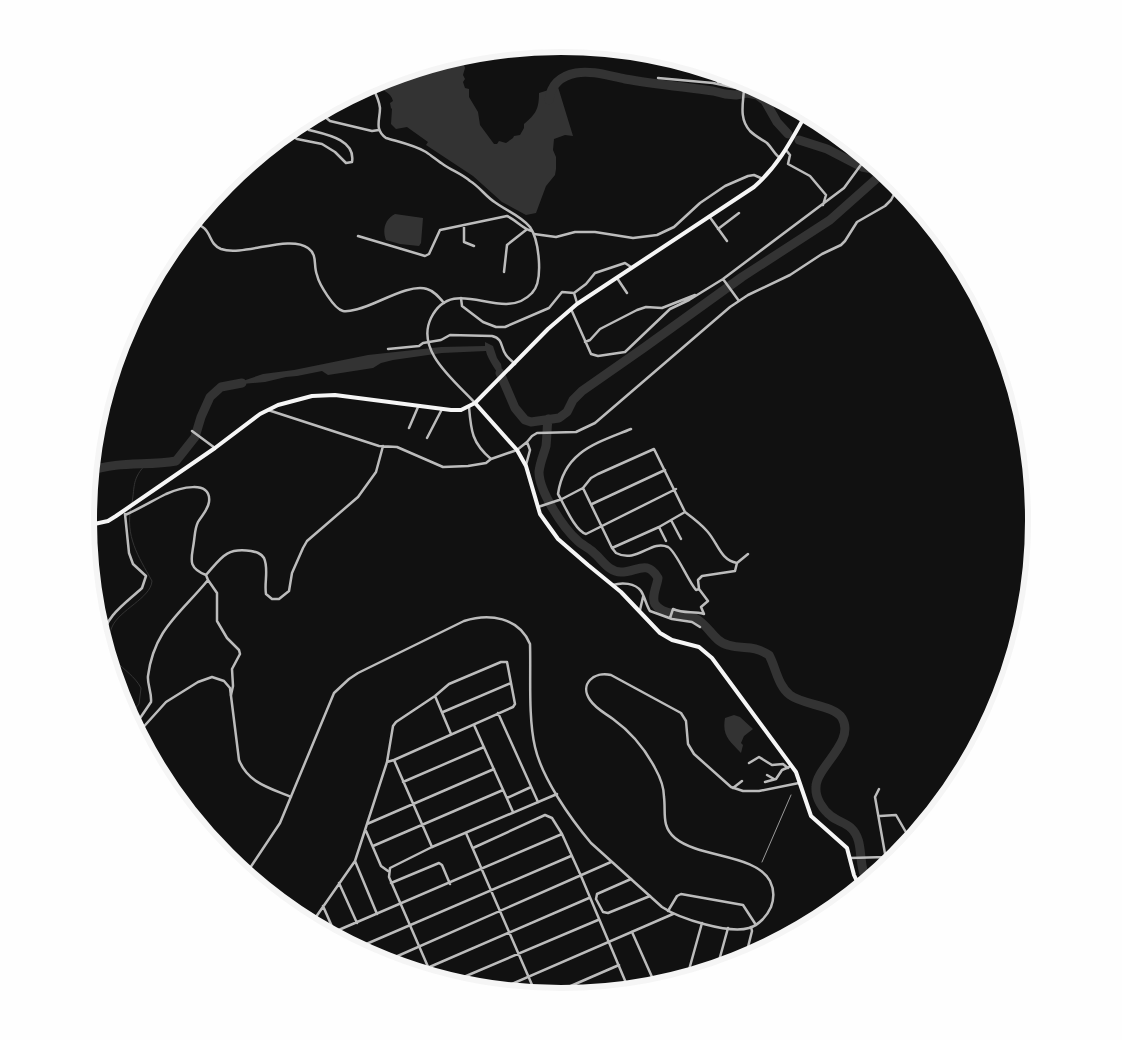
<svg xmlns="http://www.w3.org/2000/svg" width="1122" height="1040" font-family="'Playfair Display',serif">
	<rect width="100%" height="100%" fill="#111"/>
	<!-- water -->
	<path fill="#333" d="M 461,55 L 465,68 L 463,75 L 465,79 L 463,82 L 465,88 L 469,89 L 469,97 L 478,112 L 480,125 L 494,144 L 497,144 L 499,141 L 506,143 L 513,138 L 514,136 L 520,135 L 524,128 L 524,124 C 536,114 539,109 539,93 L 558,87 L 573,136 L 565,135 L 554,139 L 553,150 L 556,157 L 556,169 L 555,175 L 546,186 L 536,213 L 526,215 L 502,202 L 473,176 L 426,145 L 428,142 L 407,127 L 396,129 L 391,124 L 392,109 L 391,108 L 390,103 L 393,101 C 391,91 380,91 375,82 Z
		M 395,214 L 423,218 L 421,243 L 419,246 L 400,244 L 386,240 C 382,230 385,219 395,214 Z
		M 485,342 L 493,346 L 497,358 L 501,364 L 504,383 C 499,374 487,359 486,351 L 442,353 L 393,360 L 381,363 L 373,368 L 328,375 L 322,371 L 297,376 L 286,377 L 265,382 L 231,385 L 263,374 L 294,370 L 368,355 L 441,347 L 485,346 Z
		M 734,715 L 740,717 L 753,729 L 744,736 L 741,743 L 743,745 L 741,753 C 729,740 722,736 725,718 Z"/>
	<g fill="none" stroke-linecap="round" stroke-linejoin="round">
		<!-- stream -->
		<path stroke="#333" stroke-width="1" d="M 132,503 C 135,485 132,479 146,464
			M 129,717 L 139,704 L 141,688 C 129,665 97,661 112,627 C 119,610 151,598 152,581 C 138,556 125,536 131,507"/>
		<!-- river -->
		<path stroke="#333" stroke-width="9" d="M 549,100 C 551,85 560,76 576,73 C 592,70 609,76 625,79 C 654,84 684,87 713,91 L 725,94 L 736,95 L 747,93 L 757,95 L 765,101 L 777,122 L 788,134
			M 799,140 L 827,149 L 858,165
			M 862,167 L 883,171
			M 500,373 L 515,408 L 525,420 L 531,422 L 559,418 L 567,412 L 573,400 L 582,391 L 645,347 L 742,277 L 830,220 L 884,172
			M 548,419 C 547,427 547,437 546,446 C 544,454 540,462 539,472 C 539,491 563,528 578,541 C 582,545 589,548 593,552 C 602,559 608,572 621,572 C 637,572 647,559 658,578 C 657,586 651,597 655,604 C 664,617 684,612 695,618 C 708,624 714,642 728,645 C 745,650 751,644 769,655 C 776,668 778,686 790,695 C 803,705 834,705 842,718 C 856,742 816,767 816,787 C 815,798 823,810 831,816 C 837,821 846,823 851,828 C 865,841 857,864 867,882
			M 90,471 C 118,461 147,466 176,461 L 195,437 L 201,417 L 210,397 L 221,387 L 242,383"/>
		<!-- minor -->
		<path stroke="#bcbcbc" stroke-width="2.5" d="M 658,78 L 713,83 L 773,96
			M 718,84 L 719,79 L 721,78 L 750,84
			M 744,89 C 743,104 739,119 750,131 C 755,136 761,139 767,143 C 772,148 775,155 780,158
			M 322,110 L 324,116 L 330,121 L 372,131 L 379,130
			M 286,133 L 297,139 L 322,144 L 335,152 L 346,163 L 352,162 C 356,139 324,134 309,130 L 305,126 L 309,117
			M 786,150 L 790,155 L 788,164 L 810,176 L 826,195 L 823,205
			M 905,192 L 905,202
			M 709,216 L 727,241
			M 191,223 C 214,226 206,243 221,249 C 243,257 289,234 308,248 C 318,255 313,265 317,275 C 319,284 334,309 343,311 C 348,312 354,310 358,309 C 376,305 409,283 427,289 C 434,291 439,297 444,303
			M 464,225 L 464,242 L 474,246
			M 718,229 L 739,213
			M 534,234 L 556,237 L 575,232 L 595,232 L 633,238 L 657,235 L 674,227 L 700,203 L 725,186 L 748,176 L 754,175 L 763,179
			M 358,236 L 425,256 L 429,254 L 440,230 L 507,216 C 516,220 524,230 532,231
			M 504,272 L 507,245 L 526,230
			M 617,278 L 627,293
			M 723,279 L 739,301
			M 574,293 L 577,303
			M 461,298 L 462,306 L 483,322 L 496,327 L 505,327 L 549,308 L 562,292 L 574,293 L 586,284 L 595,273 L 625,263 L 631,267
			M 571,309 L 591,354 L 598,356 L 625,352 L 670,309 L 689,300 L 723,279 L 844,188 L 863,162 L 870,161
			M 585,342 L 590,340 L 600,329 L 637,310 L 646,307 L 662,308 L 695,295
			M 388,349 L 419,346 L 423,343 L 441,340 L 450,335 L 492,336 C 504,339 500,347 506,355 C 508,358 512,361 515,364
			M 469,407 C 471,431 472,443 491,459
			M 268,410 L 379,446 L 397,447 L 443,467 L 468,466 L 486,463 L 491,459 L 517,450 L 527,442 L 532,436 L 537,433 L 576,432 L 595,423 L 730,307 L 748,295 L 790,275 L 822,254 L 841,245 L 845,241 L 857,222 L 885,206 L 891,200 L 899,185
			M 409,428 L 418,407
			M 631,429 C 597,443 564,451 558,494 C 564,504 575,531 586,534 L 676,489
			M 192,431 L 215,448
			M 427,438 L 442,409
			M 654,449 L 685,512 L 659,527 L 612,548 L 583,488 L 591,478 L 598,474 Z
			M 526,465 L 530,450 L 527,442
			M 592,504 L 665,470
			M 538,507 L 562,499 L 583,488
			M 685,512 C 693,518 701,524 707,531 C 718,543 720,560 737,563 L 748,554
			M 125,515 C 139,509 152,501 166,494 C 177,489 212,478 209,502 C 208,510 202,515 198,522 C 195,528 195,534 194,541 C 192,558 186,567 206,575
			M 671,520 L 681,539
			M 659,527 L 666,541
			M 612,548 L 616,553 C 637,564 651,539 668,547 C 676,551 688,581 696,590 L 699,589
			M 208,580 L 217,593 L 217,621 L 227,638 L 239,650 L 240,654 L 232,669 L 233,686 L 231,695
			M 613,585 C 622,582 635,583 641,591 C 645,597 646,605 650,611 L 672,619 L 692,622 L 700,627
			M 640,610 L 643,597
			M 670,618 L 673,609 C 684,614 693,611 704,614 L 701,607 L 708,601 L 699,589 L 698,580 L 702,576 L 735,571 L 737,563
			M 102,639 C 105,616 126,603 142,588 L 146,576 L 133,564 L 129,553 L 125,514
			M 435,696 L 451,734
			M 443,712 L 511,683
			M 498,713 L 538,802
			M 474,725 L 513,812
			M 134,727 L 151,702 C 152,693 147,684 148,676 C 154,629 181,613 208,580 L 206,575 C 221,558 226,547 251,551 C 256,552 261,553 264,558 C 269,569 264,583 266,594 L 272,599 L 279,599 L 289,591 L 292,573 L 303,548 L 307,541 L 358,497 L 376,472 L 383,446
			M 394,760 L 432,847
			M 749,763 L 759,757 L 772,765 L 783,764 L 788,768
			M 767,775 L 774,779
			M 403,782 L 484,747
			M 765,782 L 776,779 L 782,770 L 789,767
			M 733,788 L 742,781
			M 879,789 L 875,797 L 887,865
			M 507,798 L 531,787
			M 880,816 L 896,815 L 911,841
			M 367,824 L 494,769
			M 366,831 L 381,866 L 388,871
			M 466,833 L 536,994
			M 373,846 L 503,790
			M 473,848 L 545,815 L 552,818 L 562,834 L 581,876 L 629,990
			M 850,858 L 886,857 L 900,854
			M 355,861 L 377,914
			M 631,879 L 597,894 L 596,899 L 603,912 L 608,913 L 650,896
			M 339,883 L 357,923
			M 391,883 L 439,863 L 442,865 L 450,884
			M 323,906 L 337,938
			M 668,911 L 677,896 L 681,894 L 743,905 L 756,925
			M 311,924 L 355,861 L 387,762 L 393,726 L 396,722 L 435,696 L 449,684 L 501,662 L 507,662 L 515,704 L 513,707 L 394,760 L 387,762
			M 334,932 L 562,834
			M 632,932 L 656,986
			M 357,948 L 571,856
			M 745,959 L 752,931 L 751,927
			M 384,962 L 611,862
			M 717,968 L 728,928
			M 418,972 L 589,898
			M 687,977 L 702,923
			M 452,982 L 598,920
			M 620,990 L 628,987
			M 550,995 L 619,965"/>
		<!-- tertiary -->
		<path stroke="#bcbcbc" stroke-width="2.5" d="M 371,84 C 375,92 379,99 380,108 C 380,120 374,129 386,138 C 399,142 414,145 426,152 C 432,156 438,161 444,165 C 453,171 462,174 470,181 C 480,187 486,197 496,203 C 507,211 521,216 530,227 C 539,240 544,281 532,293 C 502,325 454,272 431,318 C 415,351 455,381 475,403
			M 138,733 L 166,702 L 198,682 L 212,677 L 224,681 L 230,688 L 239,760 C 248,783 270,788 291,797
			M 246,874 L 280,823 L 334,693 L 349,679 L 358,673 L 464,621 C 489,613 519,617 530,644 C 531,675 528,717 535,747 C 542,778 570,818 591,843 L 662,907 C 680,919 729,934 749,928 C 759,925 767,916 771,907 C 774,899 774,889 770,881 C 756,854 699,858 675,838 C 661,826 666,813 664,797 C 664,787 660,777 655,768 C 645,749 631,732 613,719 C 605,713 596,709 590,700 C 579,684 594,671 611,675 L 681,713 L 686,721 L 688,744 L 694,754 L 731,787 L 743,791 L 759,791 L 799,783
			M 432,976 L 389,877 L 390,868 L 432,847 L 557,794
			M 498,990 L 673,914"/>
		<!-- primary -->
		<path stroke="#f5f5f5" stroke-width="4" d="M 475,403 L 517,450 L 526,466 L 540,514 L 558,539 L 588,565 L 621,592 L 660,633 L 672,640 L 699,647 L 712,658 L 796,772 L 811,816 L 847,848 L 854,875 L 860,888"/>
		<!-- trunk -->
		<path stroke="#f5f5f5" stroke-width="4" d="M 85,526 L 108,521 L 116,516 L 215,448 L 260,414 L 278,405 L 312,396 L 335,395 L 451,410 L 461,410 L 475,403 L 548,329 L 577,304 L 754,187 C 778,166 791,141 806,114"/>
		<!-- rail -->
		<path stroke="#9a9a9a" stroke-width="1" d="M 762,862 L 791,795"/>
	</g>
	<!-- crop -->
	<path d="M0 0H1122V1040H0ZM561 52H561A467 467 0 0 1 1028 519V521A467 467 0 0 1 561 988H561A467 467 0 0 1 94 521V519A467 467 0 0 1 561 52Z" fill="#fefefe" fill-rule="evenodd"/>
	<path fill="none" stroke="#f5f5f5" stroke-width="6" d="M561 52H561A467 467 0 0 1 1028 519V521A467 467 0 0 1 561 988H561A467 467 0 0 1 94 521V519A467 467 0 0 1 561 52Z"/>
</svg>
